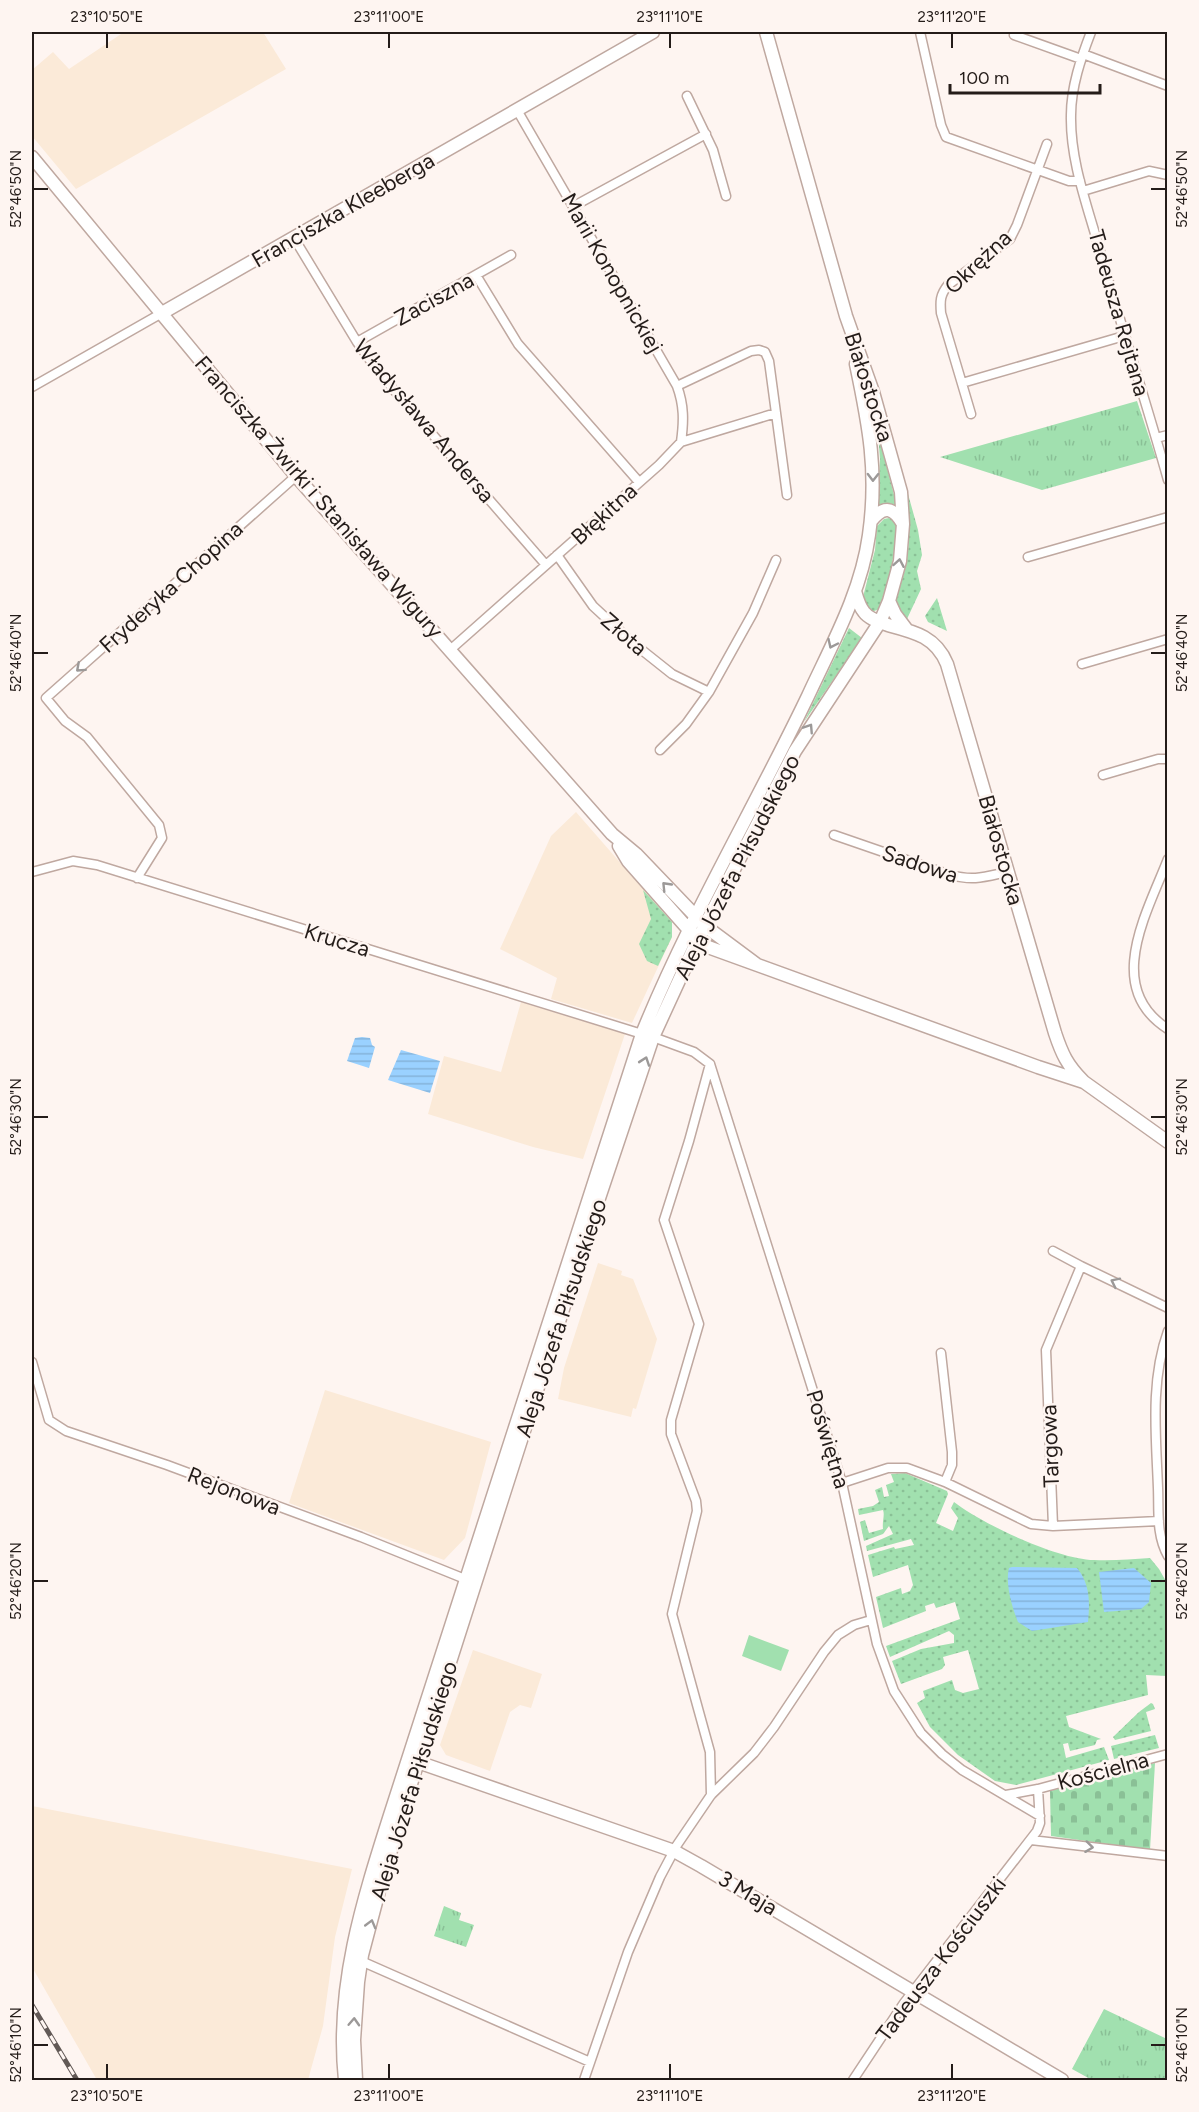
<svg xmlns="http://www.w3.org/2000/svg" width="1199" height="2112" font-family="Figtree,sans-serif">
	<defs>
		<pattern id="grass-dots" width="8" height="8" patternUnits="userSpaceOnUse" patternTransform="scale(1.5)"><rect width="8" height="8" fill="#a1e0af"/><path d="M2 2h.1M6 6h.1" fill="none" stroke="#8ac096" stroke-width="1.8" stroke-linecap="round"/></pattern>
		<pattern id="cemetery-stones" width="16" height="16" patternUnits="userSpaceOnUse" patternTransform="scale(1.5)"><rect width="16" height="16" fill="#a1e0af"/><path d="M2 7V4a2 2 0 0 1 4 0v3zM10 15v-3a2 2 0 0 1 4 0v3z" fill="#8ac096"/></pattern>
		<pattern id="park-tufts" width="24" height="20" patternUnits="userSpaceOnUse" patternTransform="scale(1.5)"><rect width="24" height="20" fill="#a1e0af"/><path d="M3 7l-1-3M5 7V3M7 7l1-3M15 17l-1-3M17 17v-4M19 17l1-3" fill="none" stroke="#8ac096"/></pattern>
		<pattern id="water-rules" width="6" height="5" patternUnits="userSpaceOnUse" patternTransform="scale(1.5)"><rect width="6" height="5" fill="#9ad1ff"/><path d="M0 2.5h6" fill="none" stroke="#85b3da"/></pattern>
	</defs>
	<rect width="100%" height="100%" fill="#fef5f1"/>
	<!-- commercial -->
	<path fill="#fbead8" d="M 124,32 L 263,32 L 286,69 L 76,189 L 32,136 L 32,96 L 34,94 L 32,89 L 32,70 L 53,52 L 69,69 Z
		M 576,812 L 672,922 L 672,937 L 632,1023 L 551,999 L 557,978 L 500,949 L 551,836 Z
		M 521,1002 L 625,1034 L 583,1159 L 533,1147 L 428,1114 L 444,1056 L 501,1072 Z
		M 598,1263 L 622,1271 L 621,1275 L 633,1279 L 657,1339 L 636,1409 L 633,1408 L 631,1417 L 558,1399 L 564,1368 Z
		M 325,1390 L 491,1442 L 465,1538 L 444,1560 L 289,1503 Z
		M 473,1650 L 542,1674 L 531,1708 L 520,1705 L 510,1712 L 490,1771 L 446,1755 L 440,1745 Z
		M 32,1806 L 352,1869 L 335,1937 L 323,2026 L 308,2080 L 97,2080 L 32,1967 Z"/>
	<!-- grass -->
	<path fill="url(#grass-dots)" d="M 878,434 L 897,506 L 888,503 L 878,505 L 880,459 Z
		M 905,483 L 918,530 L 922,555 L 917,571 L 921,589 L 907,619 L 905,619 L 896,602 C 898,590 903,578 906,566 C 911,539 909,513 904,487 Z
		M 889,518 L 897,523 C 896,554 889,580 879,609 L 872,612 L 869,611 L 863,600 L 864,593 L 875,550 L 877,526 L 884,519 Z
		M 937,598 L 947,631 L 928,622 L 925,616 Z
		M 849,628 L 862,638 L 804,722 Z
		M 643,890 L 672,922 L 672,937 L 658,966 L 647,961 L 639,944 L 651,919 Z
		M 905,1473 L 947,1491 L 948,1494 L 936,1523 L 953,1531 L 958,1518 L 951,1508 L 954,1502 C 984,1525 1057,1559 1094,1560 C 1113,1561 1132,1559 1150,1558 L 1159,1569 L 1167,1583 L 1167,1676 L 1146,1675 L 1148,1695 L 1066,1716 L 1069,1727 L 1101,1739 L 1097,1740 L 1095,1745 L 1070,1751 L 1068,1743 L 1063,1744 L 1066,1758 L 1104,1747 L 1109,1760 L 1016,1785 L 995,1781 L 958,1755 L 930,1727 L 917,1703 L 925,1698 L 923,1691 L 952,1680 L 955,1690 L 963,1693 L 979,1689 L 968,1650 L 943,1657 L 945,1665 L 942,1669 L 901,1684 L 892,1661 L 921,1649 L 954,1643 L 954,1635 L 949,1631 L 890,1657 L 886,1646 L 960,1619 L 955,1602 L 936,1608 L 934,1603 L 925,1606 L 926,1611 L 883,1628 L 876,1597 L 901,1588 L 902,1594 L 910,1591 L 913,1585 L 908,1565 L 873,1577 L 868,1555 L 894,1547 L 895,1549 L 914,1545 L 911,1539 L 867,1551 L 866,1546 L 893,1534 L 889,1526 L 883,1534 L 864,1541 L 860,1522 L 865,1520 L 869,1533 L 883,1529 C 882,1522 885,1515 883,1510 L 859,1515 L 858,1509 L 873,1506 L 879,1502 L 875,1490 L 882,1487 L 884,1497 L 889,1496 L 886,1485 L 894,1482 L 891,1474 Z
		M 1151,1703 L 1153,1704 L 1155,1709 L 1146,1712 L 1151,1731 L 1115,1740 L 1113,1737 L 1139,1712 Z
		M 1155,1735 L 1159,1748 L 1114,1759 L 1111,1746 Z"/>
	<!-- cemetery -->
	<path fill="url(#cemetery-stones)" d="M 1155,1763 L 1150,1850 L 1051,1836 L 1050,1791 Z"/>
	<!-- park -->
	<path fill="url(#park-tufts)" d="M 1137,401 L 1156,458 L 1042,490 L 940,457 Z
		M 444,1906 L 461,1913 L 459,1920 L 474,1925 L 466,1947 L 434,1936 Z
		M 1104,2009 L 1167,2039 L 1167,2080 L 1092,2080 L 1072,2069 Z"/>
	<!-- pitch -->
	<path fill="#a1e0af" d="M 749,1635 L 789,1650 L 781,1671 L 742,1656 Z"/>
	<!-- water -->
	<path fill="url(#water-rules)" d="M 362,1037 L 370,1038 L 372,1045 L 375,1047 L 369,1068 L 347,1061 L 355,1038 Z
		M 401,1050 L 440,1061 L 430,1093 L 388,1080 Z
		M 1012,1567 L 1077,1568 C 1090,1584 1090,1602 1088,1622 L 1032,1631 L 1018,1622 C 1012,1607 1005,1584 1009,1568 Z
		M 1134,1568 L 1151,1583 L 1149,1602 L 1141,1609 L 1104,1612 L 1099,1572 Z"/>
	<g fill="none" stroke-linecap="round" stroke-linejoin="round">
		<!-- street casing -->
		<g stroke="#bfa8a0" stroke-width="11">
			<path id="street" d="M 920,32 L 941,125 L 946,137 L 1069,181 L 1080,181
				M 1091,32 C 1081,58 1071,87 1071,115 C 1070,159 1086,202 1098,244 C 1120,323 1146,401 1168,480
				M 1014,35 L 1081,59
				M 1083,54 L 1168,86
				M 687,96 L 713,150 L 726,196
				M 517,110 L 677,386 C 684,405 684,421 681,442
				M 1083,191 L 1149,171 L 1168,175
				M 574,206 L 706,134
				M 294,238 L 357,342 L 380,374 L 546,565
				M 476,275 L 518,344 L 639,482
				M 357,342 L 511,255
				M 962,383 L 1124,336
				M 677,386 L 751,351 L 759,350 L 765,352 L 769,361 L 787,495
				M 32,387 L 162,313
				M 971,414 L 941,313 C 940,301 940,295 948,285 L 1010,239 L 1017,225 L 1047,144
				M 1156,438 L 1168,435
				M 557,555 L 593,606 L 633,643 L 672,674 L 709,692 L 753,613 L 776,560
				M 1028,557 L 1168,517
				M 450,650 L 659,465 L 681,442 L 776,413
				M 1082,664 L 1168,639
				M 660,750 L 686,724 L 709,692
				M 1103,775 L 1158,759 L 1168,759
				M 834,835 L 950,875 C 974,881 984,877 1007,872
				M 1168,859 C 1147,913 1103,988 1168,1029
				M 32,872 L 73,861 L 97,865 L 642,1034
				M 137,878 L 162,838 L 159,825 L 87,737 L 65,721 L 46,698 L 296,476
				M 653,1037 L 694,1052 L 710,1064 L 842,1483 L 877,1644 L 894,1691 L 921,1733 L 942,1754 L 962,1770 L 1040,1816
				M 710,1064 L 689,1141 L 664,1220 L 699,1324 L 671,1420 L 671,1434 L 696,1501 L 697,1511 L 672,1614 L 710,1752 L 711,1795
				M 1053,1251 L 1081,1266
				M 1168,1331 C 1150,1381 1156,1435 1158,1488 C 1159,1511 1156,1535 1168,1556
				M 941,1353 L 952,1452 L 952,1465 L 945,1482
				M 32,1362 L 49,1420 L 66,1431 L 167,1465 L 361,1537 L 470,1581
				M 842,1483 L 888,1468 L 907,1468 L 945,1482 L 1031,1524 L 1053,1526 L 1159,1521
				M 1053,1526 L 1046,1350 L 1081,1266 L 1168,1308
				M 1006,1795 L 1038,1789 L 1168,1754
				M 1031,1840 L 1168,1856
				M 361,1961 L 590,2062
				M 584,2080 L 628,1952 L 660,1877 L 677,1845 L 711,1795 L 754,1753 L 774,1727 L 824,1652 L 838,1635 L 854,1625 L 871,1620
				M 853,2080 L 904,2003 L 1037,1831 L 1040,1823 L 1038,1789"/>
		</g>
		<!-- secondary casing -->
		<g stroke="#bfa8a0" stroke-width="15">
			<path id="secondary" d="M 32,157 L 296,476 L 612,834 L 636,854 L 705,926 L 756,964
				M 162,313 L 653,32
				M 871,521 C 884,505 893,507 903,524
				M 855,591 C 857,598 859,606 864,612 C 869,619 880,622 888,625 C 915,632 936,637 947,664 L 1055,1033 C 1062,1054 1067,1065 1083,1081
				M 889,601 L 895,614 L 907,630
				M 619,846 L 628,861 L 689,930 L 708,947 L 1038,1067 L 1084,1082 L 1168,1142
				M 412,1760 L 674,1851 L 701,1866 L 1062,2080
				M 345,2080 C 335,1987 363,1900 391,1812 L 642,1034 C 689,918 754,809 808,696 C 832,644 861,593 869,535 C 878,472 869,426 856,364
				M 356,2080 L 354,2040 L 358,1982 L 362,1955 L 380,1887 L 409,1790 L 587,1234 L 653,1037 L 698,939 L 795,751 L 880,622 L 889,601 L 900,561 L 903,524 L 901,492 L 873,392 L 846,316 L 766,32"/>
		</g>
		<!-- street -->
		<use href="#street" stroke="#fff" stroke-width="8"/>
		<!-- secondary -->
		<use href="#secondary" stroke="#fff" stroke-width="12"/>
		<!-- rail casing -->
		<g stroke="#625956" stroke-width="5">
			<path id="rail" d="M 32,2005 L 77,2080"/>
		</g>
		<!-- rail -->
		<use href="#rail" stroke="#fef5f1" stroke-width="3" stroke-dasharray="9" stroke-linecap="butt"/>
	</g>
	<!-- one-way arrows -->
	<defs><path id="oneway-chevron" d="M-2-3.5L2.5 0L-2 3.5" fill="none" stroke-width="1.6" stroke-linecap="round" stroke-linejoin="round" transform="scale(1.5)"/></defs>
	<g stroke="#9c9998">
		<use href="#oneway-chevron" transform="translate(873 477) rotate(91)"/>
		<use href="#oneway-chevron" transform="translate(899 563) rotate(-80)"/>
		<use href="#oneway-chevron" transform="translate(832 644) rotate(115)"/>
		<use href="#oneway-chevron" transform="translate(80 668) rotate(138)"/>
		<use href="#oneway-chevron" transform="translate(809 728) rotate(-57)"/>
		<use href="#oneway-chevron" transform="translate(666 886) rotate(-134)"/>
		<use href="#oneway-chevron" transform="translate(645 1061) rotate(-71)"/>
		<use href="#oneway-chevron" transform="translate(1115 1282) rotate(-154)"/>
		<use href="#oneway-chevron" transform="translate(1089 1847) rotate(7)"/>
		<use href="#oneway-chevron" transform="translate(371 1924) rotate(-75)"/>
		<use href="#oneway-chevron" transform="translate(354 2022) rotate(-87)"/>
	</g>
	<!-- ticks -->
	<path fill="none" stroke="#241c19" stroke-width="2" d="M 107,33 L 107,48M 389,33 L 389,48M 670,33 L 670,48M 952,33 L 952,48M 33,189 L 48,189M 1151,189 L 1166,189M 33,653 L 48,653M 1151,653 L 1166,653M 33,1117 L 48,1117M 1151,1117 L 1166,1117M 33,1581 L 48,1581M 1151,1581 L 1166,1581M 33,2045 L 48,2045M 1151,2045 L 1166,2045M 107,2064 L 107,2079M 389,2064 L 389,2079M 670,2064 L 670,2079M 952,2064 L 952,2079"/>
	<g text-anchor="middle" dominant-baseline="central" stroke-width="5" stroke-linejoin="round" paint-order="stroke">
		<!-- street labels -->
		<g font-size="22" fill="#241c19" stroke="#fef5f1">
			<text transform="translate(343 210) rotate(-30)">Franciszka Kleeberga</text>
			<text transform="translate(978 262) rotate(-43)">Okrężna</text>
			<text transform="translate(612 273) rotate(60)">Marii Konopnickiej</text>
			<text transform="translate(434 299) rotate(-29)">Zaciszna</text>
			<text transform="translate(1119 313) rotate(74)">Tadeusza Rejtana</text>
			<text transform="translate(869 387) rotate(72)">Białostocka</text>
			<text transform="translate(424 421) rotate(50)">Władysława Andersa</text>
			<text transform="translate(319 497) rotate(49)">Franciszka Żwirki i Stanisława Wigury</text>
			<text transform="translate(604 514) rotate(-42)">Błękitna</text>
			<text transform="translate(171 587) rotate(-42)">Fryderyka Chopina</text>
			<text transform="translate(624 634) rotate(41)">Złota</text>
			<text transform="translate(1001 850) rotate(74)">Białostocka</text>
			<text transform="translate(920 864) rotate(18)">Sadowa</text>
			<text transform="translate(737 867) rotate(-63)">Aleja Józefa Piłsudskiego</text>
			<text transform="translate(337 940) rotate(17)">Krucza</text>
			<text transform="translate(561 1318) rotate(-72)">Aleja Józefa Piłsudskiego</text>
			<text transform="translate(828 1439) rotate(73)">Poświętna</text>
			<text transform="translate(1050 1446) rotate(-92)">Targowa</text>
			<text transform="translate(234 1491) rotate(21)">Rejonowa</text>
			<text transform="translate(1103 1771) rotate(-15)">Kościelna</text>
			<text transform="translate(414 1781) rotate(-73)">Aleja Józefa Piłsudskiego</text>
			<text transform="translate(748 1893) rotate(31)">3 Maja</text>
			<text transform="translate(941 1959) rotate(-53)">Tadeusza Kościuszki</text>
		</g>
	</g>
	<!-- border -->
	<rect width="1199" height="2112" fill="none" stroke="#fef5f1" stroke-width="66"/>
	<!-- scale -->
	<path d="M950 84v9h150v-9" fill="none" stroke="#241c19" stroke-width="3"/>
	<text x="959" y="84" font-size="18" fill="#241c19" stroke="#fef5f1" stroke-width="4.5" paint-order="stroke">100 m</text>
	<rect x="33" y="33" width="1133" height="2046" fill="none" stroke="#241c19" stroke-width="2"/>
	<g font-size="15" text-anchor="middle" fill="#241c19">
		<text x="107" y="22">23°10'50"E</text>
		<text x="389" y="22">23°11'00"E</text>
		<text x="670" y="22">23°11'10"E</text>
		<text x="952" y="22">23°11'20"E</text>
		<text transform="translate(16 189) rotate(-90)" y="5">52°46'50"N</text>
		<text transform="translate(1182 189) rotate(-90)" y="5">52°46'50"N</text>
		<text transform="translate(16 653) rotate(-90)" y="5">52°46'40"N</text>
		<text transform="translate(1182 653) rotate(-90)" y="5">52°46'40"N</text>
		<text transform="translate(16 1117) rotate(-90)" y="5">52°46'30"N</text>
		<text transform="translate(1182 1117) rotate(-90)" y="5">52°46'30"N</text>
		<text transform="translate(16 1581) rotate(-90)" y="5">52°46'20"N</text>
		<text transform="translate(1182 1581) rotate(-90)" y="5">52°46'20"N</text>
		<text transform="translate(16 2045) rotate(-90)" y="5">52°46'10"N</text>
		<text transform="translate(1182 2045) rotate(-90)" y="5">52°46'10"N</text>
		<text x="107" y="2101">23°10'50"E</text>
		<text x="389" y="2101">23°11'00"E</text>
		<text x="670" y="2101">23°11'10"E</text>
		<text x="952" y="2101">23°11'20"E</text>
	</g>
</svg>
